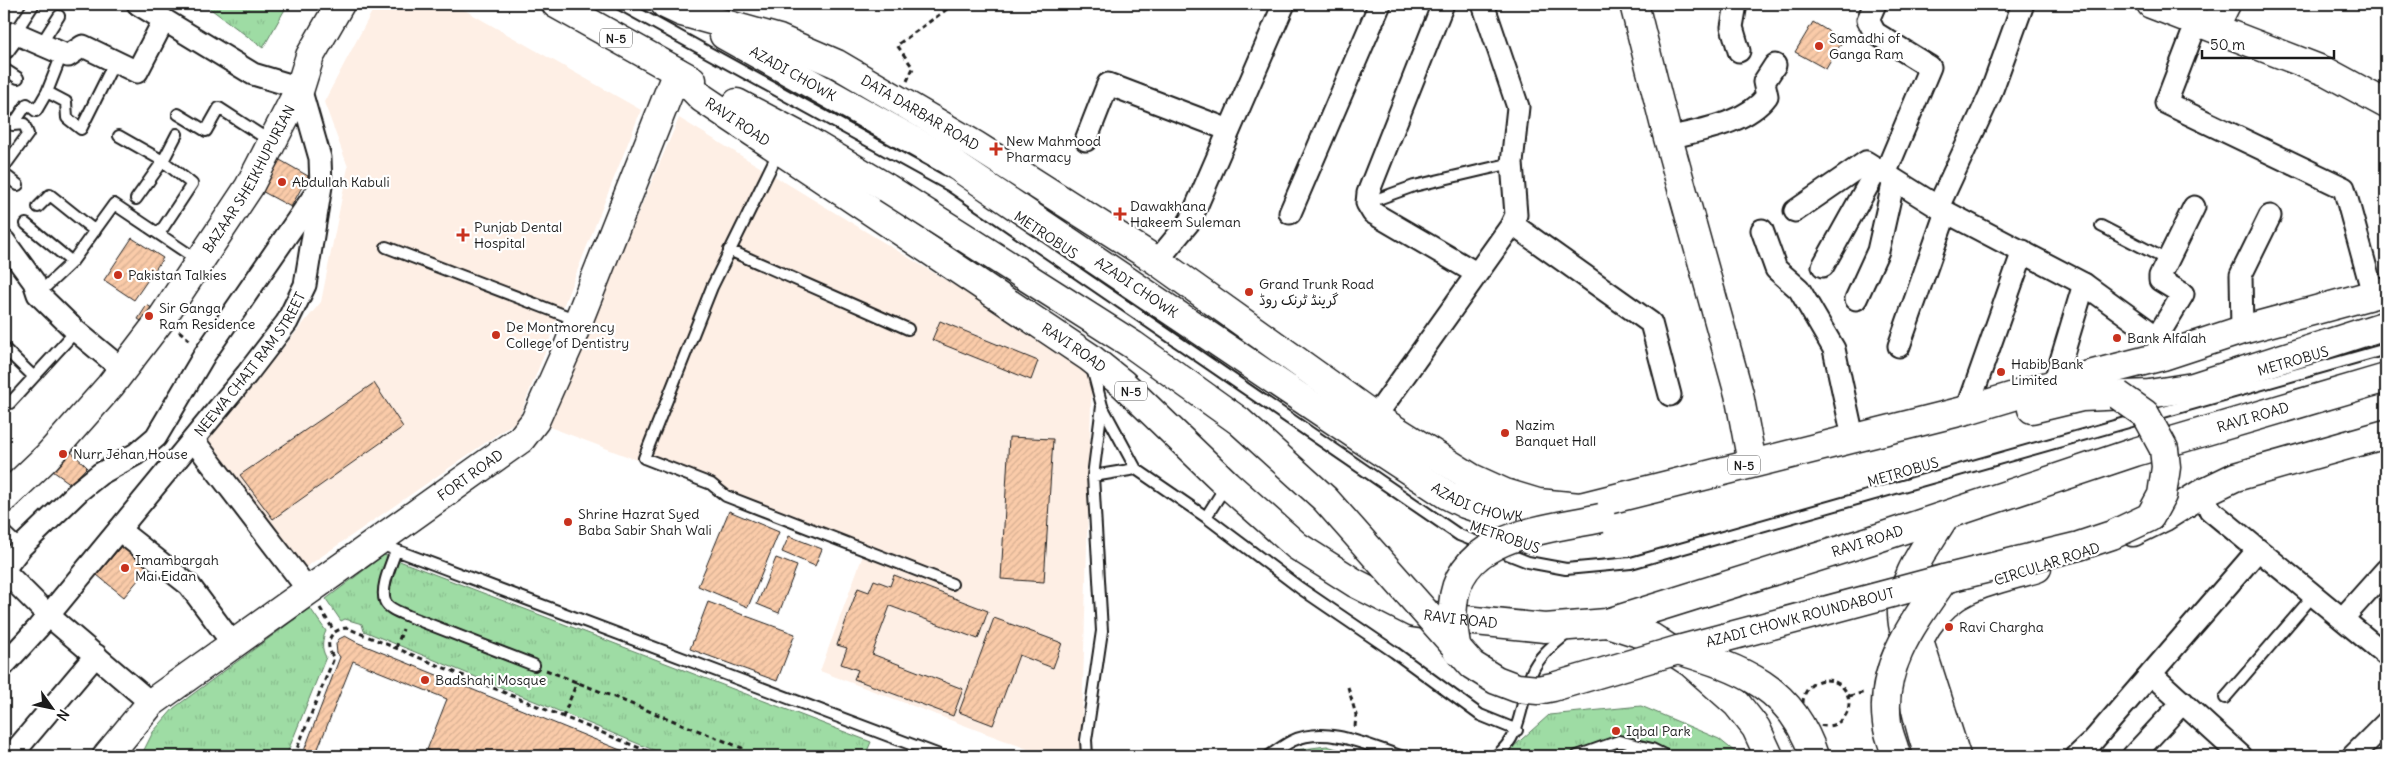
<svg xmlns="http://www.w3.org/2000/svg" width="2390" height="760" font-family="Delius,'Playpen Sans Arabic',sans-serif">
	<defs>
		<pattern id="grass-tufts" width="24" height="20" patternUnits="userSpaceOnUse" patternTransform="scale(1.25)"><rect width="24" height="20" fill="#9edca4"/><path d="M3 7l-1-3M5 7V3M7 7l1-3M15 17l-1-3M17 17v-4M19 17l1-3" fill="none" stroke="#88bc8d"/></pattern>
		<pattern id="building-hatch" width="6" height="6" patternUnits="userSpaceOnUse" patternTransform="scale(1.25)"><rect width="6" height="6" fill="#facba9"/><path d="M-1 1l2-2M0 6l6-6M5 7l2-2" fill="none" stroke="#d6ae91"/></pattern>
	</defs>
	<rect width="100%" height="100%" fill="#fff"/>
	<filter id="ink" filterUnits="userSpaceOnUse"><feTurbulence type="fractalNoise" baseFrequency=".02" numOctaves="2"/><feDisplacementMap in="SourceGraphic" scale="10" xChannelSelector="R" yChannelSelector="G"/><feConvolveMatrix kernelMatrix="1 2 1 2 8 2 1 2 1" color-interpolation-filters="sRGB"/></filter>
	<g filter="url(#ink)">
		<!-- built -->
		<path fill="#feefe5" d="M 376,4 L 454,4 L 641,110 L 518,420 L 299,572 L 204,443 L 321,302 L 348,167 L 324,102 Z
			M 679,118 L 1092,369 L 1081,756 L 1046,756 L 820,671 L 866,547 L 547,426 Z"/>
		<!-- grass -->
		<path fill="url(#grass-tufts)" stroke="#5d7c60" d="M 204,4 L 288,4 L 263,48 Z
			M 384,555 L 871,742 L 865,756 L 668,756 L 364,631 L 362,624 L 345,619 L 341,621 L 326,599 Z
			M 310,608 L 326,631 C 322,639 321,649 326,657 L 286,756 L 141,756 L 153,732 L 174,708 Z
			M 1641,706 L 1719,739 L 1740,756 L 1503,756 L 1549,715 Z
			M 1327,746 L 1360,756 L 1289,756 L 1295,750 Z"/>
		<!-- building -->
		<path fill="url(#building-hatch)" stroke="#1c1c1c" d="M 1813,22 L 1843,40 L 1826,69 L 1795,52 Z
			M 273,156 L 308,176 L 291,207 L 256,188 Z
			M 132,238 L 163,258 L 134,300 L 104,280 Z
			M 147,305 L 155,310 L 151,327 L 138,319 Z
			M 940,321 L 1038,361 L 1031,380 L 932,340 Z
			M 374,383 L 403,427 L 273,519 L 240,475 Z
			M 1009,437 L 1053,439 L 1044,582 L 1001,579 Z
			M 63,444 L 87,467 L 71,484 L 43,464 Z
			M 729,511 L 779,532 L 748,607 L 698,586 Z
			M 789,536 L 822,549 L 815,566 L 782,552 Z
			M 127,539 L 154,561 L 124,597 L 97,575 Z
			M 776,558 L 797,566 L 779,613 L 757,604 Z
			M 894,575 L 988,611 L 978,639 L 890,606 L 872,654 L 963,689 L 953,716 L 854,679 L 858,670 L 841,664 L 847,648 L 837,645 L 858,588 L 869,592 L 874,580 L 890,586 Z
			M 708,602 L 795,634 L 777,681 L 690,649 Z
			M 994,618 L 1062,643 L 1053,668 L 1019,655 L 993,725 L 959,712 Z
			M 345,636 L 356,642 L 635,756 L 442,756 L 427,750 L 447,699 L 353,661 L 315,756 L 302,756 L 340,657 L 337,653 L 336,644 L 339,639 Z
			M 890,752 L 901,756 L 888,756 Z"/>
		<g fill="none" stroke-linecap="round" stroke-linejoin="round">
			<!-- lane casing -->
			<g stroke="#1c1c1c" stroke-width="14">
				<path id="lane" d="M 620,4 L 949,185 L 1459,535 L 1528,562 L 1566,569 L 1631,563 L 2386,349
					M 15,33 L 34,4
					M 41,44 L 59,16
					M 62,54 L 47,92 L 66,102 L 67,118 L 81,129 L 115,61
					M 4,69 L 18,78
					M 178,114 L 206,131 L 219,108 L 270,141
					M 4,119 L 13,125 L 24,124 L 28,134 L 4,167
					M 13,125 L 27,104 L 36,111 L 47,92
					M 119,136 L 163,161 L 192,184 L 159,234
					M 779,151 L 712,287 L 644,458 L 711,484 L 726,496 L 952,584
					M 4,174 L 18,185
					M 136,199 L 163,161 L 177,134
					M 1367,203 L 1414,186 L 1512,163
					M 38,207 L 50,195 L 95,231
					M 26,224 L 72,262
					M 2101,226 L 2167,260
					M 386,247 L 577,320
					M 729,250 L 908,329
					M 38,294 L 72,262 L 114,204 L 199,261
					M 4,348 L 33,376
					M 1092,368 L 1102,406 L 1136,469 L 1206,517 L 1300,588 L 1394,652 L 1480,715 L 1517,730
					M 10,403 L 76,331
					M 1093,476 L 1136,469
					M 1206,517 L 1227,484
					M 4,531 L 21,547
					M 380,544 L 942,756
					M 396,550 C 392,563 380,587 385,601 C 388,609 401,613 408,616 L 534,665
					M 2225,698 L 2313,596
					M 1087,756 L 1086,740 L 1102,631 L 1093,476 L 1102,406
					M 1269,756 C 1276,751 1284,745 1292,741 C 1326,725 1367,745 1400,756
					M 1496,756 C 1523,735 1520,701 1532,672 C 1539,655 1556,643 1569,632
					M 1577,756 L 1619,741 L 1652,749 L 1666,756"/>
			</g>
			<!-- street casing -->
			<g stroke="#1c1c1c" stroke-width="25">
				<g id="street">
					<path d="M 1443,4 L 1368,193 L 1367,203 L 1373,213 L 1476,273"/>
					<path d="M 1736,4 L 1732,27 L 1739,51"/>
					<path d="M 1875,4 L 1868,20 L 1875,33 L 1930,67 L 1885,174"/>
					<path d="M 2197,22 L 2166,103 L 2344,188 L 2373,294"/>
					<path d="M 4,48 L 15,33 L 68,56 L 83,46 L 137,72 L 164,20"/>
					<path d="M 1668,138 C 1700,130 1746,124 1767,96 L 1764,82 L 1775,65"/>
					<path d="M 1086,140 L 1108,84 L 1229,130"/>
					<path d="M 1938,207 L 1990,95 L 2023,4"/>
					<path d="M 1795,211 L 1866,162 L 1946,212 L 2084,284 L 2157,337"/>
					<path d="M 1290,213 L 1380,4"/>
					<path d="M 1512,224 L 1651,323 L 1670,395"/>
					<path d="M 1762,230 L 1776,269 L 1799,289 L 1834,349 L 1853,437"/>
					<path d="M 4,241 L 34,282 L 38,294 L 76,331 L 123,370"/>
					<path d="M 1157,261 L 1190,221 L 1284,4"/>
					<path d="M 1823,266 L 1877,169"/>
					<path d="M 1856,299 L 1878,251 L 1894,180"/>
					<path d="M 2242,330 L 2241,275 L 2270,216"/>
					<path d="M 1899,346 L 1946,212"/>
					<path d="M 2161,350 L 2157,337 L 2183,294 L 2160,280 L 2160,276 L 2194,207"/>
					<path d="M 2054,384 L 2084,284"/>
					<path d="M 1967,410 L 2023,251"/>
					<path d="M 1375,417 L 1511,226 L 1516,215 L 1512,163 L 1518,107 L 1483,4"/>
					<path d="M 194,441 L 309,591"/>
					<path d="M 2204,492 L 2210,510 L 2386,655"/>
					<path d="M 119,530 L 189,585 L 233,644"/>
					<path d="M 4,569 L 21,547 L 80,490 L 100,474 L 136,454 L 156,437 L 205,354 L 318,190"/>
					<path d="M 4,571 L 49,616 L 151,703"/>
					<path d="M 2343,618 L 2386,570"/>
					<path id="s1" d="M 4,665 L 38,628 L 247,374 L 287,322 L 305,285 L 321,186 L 320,158 L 300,88 L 253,74 L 138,4"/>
					<path d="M 2151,674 L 2241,756"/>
					<path d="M 11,756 L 96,655"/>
					<path d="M 2077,756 L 2091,743 L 2258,550"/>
					<path d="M 2133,756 L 2183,702"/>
					<path d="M 2353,756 L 2386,723"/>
				</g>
			</g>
			<!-- secondary casing -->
			<g stroke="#1c1c1c" stroke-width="31">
				<g id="secondary">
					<path d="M 1634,4 L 1668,138 L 1739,394 L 1752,463"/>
					<path d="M 2151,4 L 2327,72 L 2386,104"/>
					<path d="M 2214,28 L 2226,4"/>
					<path id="s2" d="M 4,498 L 47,457 L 110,386 L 162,318 L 249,187 L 300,88 L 310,56 L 340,4"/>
					<path d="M 1919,641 L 1956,756"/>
					<path id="s3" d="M 107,756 L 151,703 L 521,439 L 535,421 L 568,347 L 677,72"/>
				</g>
			</g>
			<!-- primary casing -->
			<g stroke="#1c1c1c" stroke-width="31">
				<g id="primary">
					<path d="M 556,4 L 692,80"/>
					<path id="s4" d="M 665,4 L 682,12 L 779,39 L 837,64 L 975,145 L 1157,261 L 1375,417 L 1472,478 L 1505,493 L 1538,503 L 1580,507 L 1967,410 L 2054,384 L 2163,356 L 2242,330 L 2386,291"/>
					<path id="s5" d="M 724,35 L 946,159 L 1372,446 L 1447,495 L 1465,504 L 1489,512 L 1514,516 L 1550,518"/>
					<path id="s6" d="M 677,72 L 702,98 L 1089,357 L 1123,384 L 1227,484 L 1297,546 L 1355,583 L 1414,613 L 1455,619 L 1545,628 L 1607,623 L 1872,540 L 2135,452 L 2386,378"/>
					<path d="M 737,103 L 803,138 L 887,188"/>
					<path d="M 2032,409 L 2082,397 L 2149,394 L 2193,387 L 2386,325"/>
					<path d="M 2133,532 L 2164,517 L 2204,492 L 2235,477 L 2386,434"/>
					<path d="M 1607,623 L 1651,637 L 1691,663 L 1737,704 L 1756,728 L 1769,756"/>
					<path d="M 1909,653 C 1907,640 1902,627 1902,614 C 1900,578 1928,545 1945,516"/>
					<path d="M 1929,756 C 1923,738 1911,696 1911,678 C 1910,642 1935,605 1968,590 C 1989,580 2014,575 2037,568"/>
				</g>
			</g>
			<!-- path -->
			<path stroke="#1c1c1c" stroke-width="3" stroke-dasharray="5 4" stroke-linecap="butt" d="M 907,81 L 913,68 L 897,45 L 954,4
				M 179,331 L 192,342
				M 320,608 L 334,631
				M 396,648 L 403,629
				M 546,670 L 742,748 L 743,756
				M1803 703a23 23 0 1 1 46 0a23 23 0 1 1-46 0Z
				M 1348,687 L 1356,715 L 1355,727
				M 1849,696 L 1866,692
				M 563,717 L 577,682
				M 1310,749 L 1311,756
				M 294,756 L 334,658 C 323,644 330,629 347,628 L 659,756"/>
			<!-- lane -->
			<use href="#lane" stroke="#fff" stroke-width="10"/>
			<!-- street -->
			<use href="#street" stroke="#fff" stroke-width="21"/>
			<!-- secondary -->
			<use href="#secondary" stroke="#fff" stroke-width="28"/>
			<!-- primary -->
			<use href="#primary" stroke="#fff" stroke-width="28"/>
			<!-- primary-bridge casing -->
			<g stroke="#1c1c1c" stroke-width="31" stroke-linecap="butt">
				<g id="primary-bridge">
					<path id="s7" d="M 887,188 L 1133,345 L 1239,421 L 1325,499 L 1472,665 L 1496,680 L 1517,688 L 1538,690 L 1553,687 L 1678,650 L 1944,579 L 2079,546 L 2112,535 L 2150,517 L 2162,495 L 2166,467 L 2164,449 L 2145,414 L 2118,395"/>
					<path d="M 1678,650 C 1742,669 1792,687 1814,756"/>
					<path d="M 1457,651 C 1455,636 1451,621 1453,605 C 1458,534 1547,530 1601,518"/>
					<path d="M 1896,756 C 1894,745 1888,734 1887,723 C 1879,666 1914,622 1944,579"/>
				</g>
			</g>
			<!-- primary-bridge -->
			<use href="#primary-bridge" stroke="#fff" stroke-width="28"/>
		</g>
	</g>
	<!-- markers -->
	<g fill="#c8321e" stroke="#fff" stroke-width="2">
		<circle cx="1819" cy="46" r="5"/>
		<path d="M993.5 141.5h5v5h5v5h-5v5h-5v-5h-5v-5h5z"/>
		<circle cx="282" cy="182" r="5"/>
		<path d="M1117.5 206.5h5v5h5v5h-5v5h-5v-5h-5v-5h5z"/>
		<path d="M460.5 227.5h5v5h5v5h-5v5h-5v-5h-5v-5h5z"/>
		<circle cx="118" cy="275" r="5"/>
		<circle cx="1249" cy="292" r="5"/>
		<circle cx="149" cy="316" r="5"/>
		<circle cx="496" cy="335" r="5"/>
		<circle cx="2117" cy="338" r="5"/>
		<circle cx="2001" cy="372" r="5"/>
		<circle cx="1505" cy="433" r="5"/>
		<circle cx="63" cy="454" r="5"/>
		<circle cx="568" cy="522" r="5"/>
		<circle cx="125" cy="568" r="5"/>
		<circle cx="1949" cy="627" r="5"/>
		<circle cx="425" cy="680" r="5"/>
		<circle cx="1616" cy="731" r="5"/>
	</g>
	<g text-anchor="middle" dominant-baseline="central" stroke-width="4.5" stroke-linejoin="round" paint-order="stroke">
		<!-- shield labels -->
		<g fill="#fff" stroke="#606060" stroke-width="1">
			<rect x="600" y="28.5" width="32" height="19" rx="4"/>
			<rect x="1115" y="381.5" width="32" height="19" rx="4"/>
			<rect x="1728" y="455.5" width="32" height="19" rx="4"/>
		</g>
		<g font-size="12" font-weight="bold" fill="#1c1c1c">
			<text x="616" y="38">N-5</text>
			<text x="1131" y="391">N-5</text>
			<text x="1744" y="465">N-5</text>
		</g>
		<!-- poi labels -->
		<g font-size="14" fill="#1c1c1c" stroke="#fff" text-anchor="start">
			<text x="1829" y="38">Samadhi of<tspan x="1829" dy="16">Ganga Ram</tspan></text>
			<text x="1006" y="141">New Mahmood<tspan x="1006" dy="16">Pharmacy</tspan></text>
			<text x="292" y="182">Abdullah Kabuli</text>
			<text x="1130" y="206">Dawakhana<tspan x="1130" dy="16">Hakeem Suleman</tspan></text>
			<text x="474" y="227">Punjab Dental<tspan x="474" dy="16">Hospital</tspan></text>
			<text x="128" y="275">Pakistan Talkies</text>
			<text x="1259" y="284">Grand Trunk Road<tspan x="1259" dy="16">گرینڈ ٹرنک روڈ</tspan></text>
			<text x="159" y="308">Sir Ganga<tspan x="159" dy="16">Ram Residence</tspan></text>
			<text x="506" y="327">De Montmorency<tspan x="506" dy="16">College of Dentistry</tspan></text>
			<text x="2127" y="338">Bank Alfalah</text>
			<text x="2011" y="364">Habib Bank<tspan x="2011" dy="16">Limited</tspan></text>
			<text x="1515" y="425">Nazim<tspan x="1515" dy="16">Banquet Hall</tspan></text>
			<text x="73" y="454">Nurr Jehan House</text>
			<text x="578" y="514">Shrine Hazrat Syed<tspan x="578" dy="16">Baba Sabir Shah Wali</tspan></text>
			<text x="135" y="560">Imambargah<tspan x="135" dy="16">Mai Eidan</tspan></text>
			<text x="1959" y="627">Ravi Chargha</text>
			<text x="435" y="680">Badshahi Mosque</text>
			<text x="1626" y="731">Iqbal Park</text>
		</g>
		<!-- street labels -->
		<g font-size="14" fill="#1c1c1c" stroke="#fff">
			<text stroke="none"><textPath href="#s5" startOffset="79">AZADI CHOWK</textPath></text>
			<text stroke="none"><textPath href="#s4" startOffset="279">DATA DARBAR ROAD</textPath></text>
			<text stroke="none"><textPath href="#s6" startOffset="79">RAVI ROAD</textPath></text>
			<text stroke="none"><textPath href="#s2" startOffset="404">BAZAAR SHEIKHUPURIAN</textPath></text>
			<text transform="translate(1046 235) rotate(34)">METROBUS</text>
			<text stroke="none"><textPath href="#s5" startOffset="484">AZADI CHOWK</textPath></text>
			<text stroke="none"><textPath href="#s6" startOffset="484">RAVI ROAD</textPath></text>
			<text transform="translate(2293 361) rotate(-16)">METROBUS</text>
			<text stroke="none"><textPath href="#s1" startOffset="389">NEEWA CHAIT RAM STREET</textPath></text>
			<text stroke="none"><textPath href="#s6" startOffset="1790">RAVI ROAD</textPath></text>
			<text transform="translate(1903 472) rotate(-16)">METROBUS</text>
			<text stroke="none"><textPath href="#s3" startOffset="461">FORT ROAD</textPath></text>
			<text stroke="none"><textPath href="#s5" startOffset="889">AZADI CHOWK</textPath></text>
			<text transform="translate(1505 537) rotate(19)">METROBUS</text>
			<text stroke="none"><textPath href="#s6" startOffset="1385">RAVI ROAD</textPath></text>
			<text transform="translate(2047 564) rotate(-18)">CIRCULAR ROAD</text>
			<text stroke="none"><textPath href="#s7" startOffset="1104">AZADI CHOWK ROUNDABOUT</textPath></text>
			<text stroke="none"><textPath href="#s6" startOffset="965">RAVI ROAD</textPath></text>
		</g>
	</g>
	<!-- margin -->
	<rect width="2390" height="760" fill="none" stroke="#fff" stroke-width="20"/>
	<rect x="10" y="10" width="2370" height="740" fill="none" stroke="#1c1c1c" stroke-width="2" filter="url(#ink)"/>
	<!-- north arrow -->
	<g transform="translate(52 708) rotate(123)" stroke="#ffffff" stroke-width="4" paint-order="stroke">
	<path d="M0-4L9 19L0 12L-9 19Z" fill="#1c1c1c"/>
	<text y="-8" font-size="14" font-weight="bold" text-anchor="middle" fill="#1c1c1c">N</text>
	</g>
	<!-- scale -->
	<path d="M2202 50v8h132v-8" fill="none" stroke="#1c1c1c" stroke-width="2.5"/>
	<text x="2210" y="50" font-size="15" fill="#1c1c1c" stroke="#ffffff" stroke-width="4" paint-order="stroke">50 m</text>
</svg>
